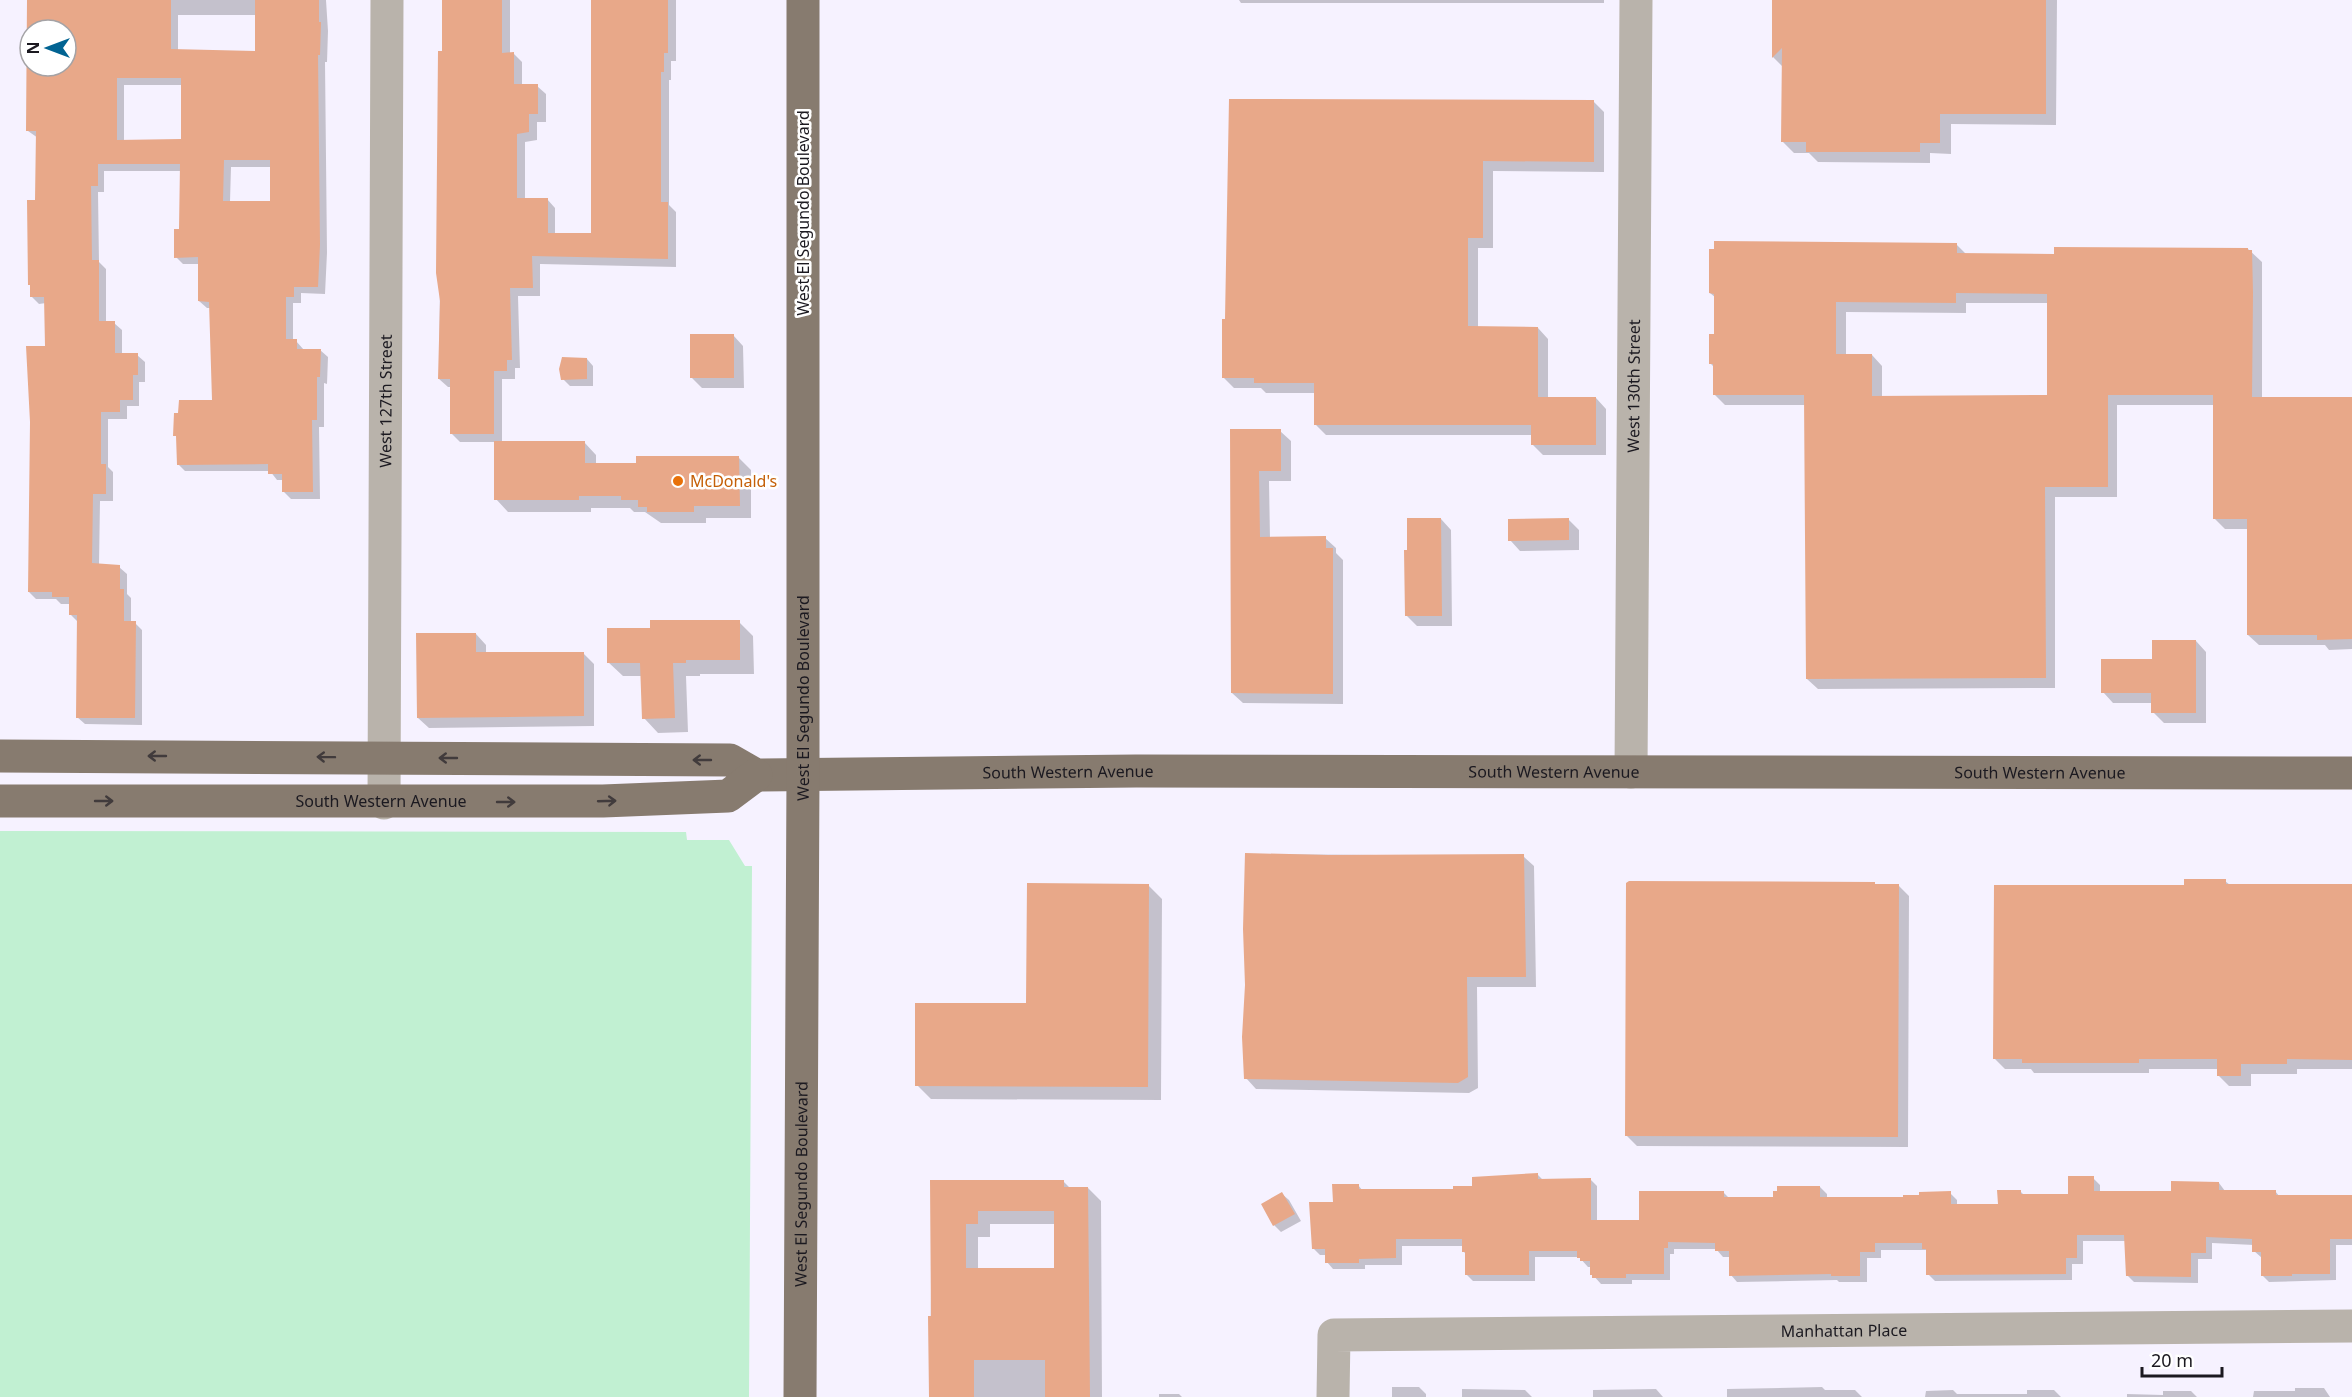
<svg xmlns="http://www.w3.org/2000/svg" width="2352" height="1397" font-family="'Noto Sans',sans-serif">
	<rect width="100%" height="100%" fill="#f6f2ff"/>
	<!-- green -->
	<path fill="#c1f0d2" d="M 0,831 L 686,832 L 687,840 L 729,840 L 745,866 L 752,866 L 749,1397 L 0,1397 Z"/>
	<!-- shadow -->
	<path fill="#0003" fill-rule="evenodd" d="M 29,0 L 326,0 L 328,31 L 327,62 L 325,62 L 327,253 L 325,294 L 301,293 L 301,303 L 293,303 L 293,341 L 296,341 L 304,350 L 320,350 L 328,357 L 327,384 L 324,383 L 324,427 L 319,427 L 320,499 L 291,499 L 283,491 L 283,480 L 277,480 L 270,471 L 185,471 L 178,464 L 178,438 L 175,435 L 213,401 L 210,308 L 207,308 L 199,301 L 199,264 L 183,264 L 176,257 L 180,230 L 181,171 L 104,171 L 104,192 L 98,192 L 99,262 L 106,269 L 106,323 L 114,323 L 122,330 L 122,355 L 137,355 L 145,362 L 145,382 L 139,382 L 139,406 L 127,406 L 127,419 L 108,419 L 108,467 L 113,472 L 113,501 L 100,501 L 99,565 L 119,567 L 127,574 L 127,594 L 131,598 L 131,623 L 135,623 L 142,630 L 142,725 L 85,724 L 77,717 L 78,622 L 71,615 L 71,604 L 61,604 L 56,599 L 36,599 L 29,592 L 47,347 L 46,303 L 39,304 L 31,296 L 31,286 L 29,284 L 37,202 L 38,138 L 28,131 ZM 178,15 L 256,15 L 256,53 L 178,51 ZM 30,30 L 66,30 L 66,66 L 30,66 ZM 124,85 L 182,85 L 182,140 L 124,141 ZM 231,167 L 271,167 L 271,202 L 230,202 Z
		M 443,0 L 510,0 L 510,54 L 514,54 L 522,62 L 522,86 L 537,86 L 546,94 L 546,122 L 537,122 L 537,140 L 525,142 L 525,199 L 547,199 L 555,208 L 555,235 L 592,235 L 592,0 L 676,0 L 676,61 L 671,61 L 671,80 L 669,80 L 669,205 L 676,212 L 676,267 L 540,264 L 540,296 L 518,296 L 520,368 L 515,368 L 515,379 L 502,379 L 502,442 L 584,442 L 596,455 L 596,464 L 638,464 L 739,458 L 751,470 L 751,518 L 706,518 L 706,523 L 661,523 L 645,512 L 634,512 L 630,508 L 591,508 L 591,512 L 508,512 L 496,499 L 496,442 L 460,442 L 452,434 L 451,387 L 448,387 L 439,379 Z
		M 1239,0 L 1604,0 L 1604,3 L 1241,3 Z
		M 1773,0 L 2057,0 L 2056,125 L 1951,124 L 1951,154 L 1930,153 L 1930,163 L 1818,162 L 1809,153 L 1794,153 L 1783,142 L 1783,67 L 1773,57 Z
		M 1231,100 L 1593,101 L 1604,112 L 1604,172 L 1493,171 L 1493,248 L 1478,248 L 1478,328 L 1538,328 L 1548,339 L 1548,398 L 1596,398 L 1606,409 L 1606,455 L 1543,455 L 1533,445 L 1533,435 L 1326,435 L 1316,425 L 1316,393 L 1266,393 L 1261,388 L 1234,388 L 1223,377 L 1227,320 Z
		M 1956,244 L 1967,255 L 2055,255 L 2248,249 L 2262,262 L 2262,398 L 2352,398 L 2352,649 L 2329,650 L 2325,645 L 2259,645 L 2248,635 L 2248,529 L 2225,529 L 2214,518 L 2214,405 L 2117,405 L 2117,497 L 2055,497 L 2055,688 L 1818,689 L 1807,679 L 1806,405 L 1725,405 L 1714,394 L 1714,367 L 1711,364 L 1716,336 L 1716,298 L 1710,293 ZM 1966,303 L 2049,303 L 2049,397 L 1882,398 L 1882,366 L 1872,355 L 1846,355 L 1846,312 L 1966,313 Z
		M 733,335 L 743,346 L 744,388 L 702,388 L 692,378 Z
		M 587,359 L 593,366 L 593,386 L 570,386 L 563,379 Z
		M 1231,431 L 1280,431 L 1291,441 L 1291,481 L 1269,481 L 1270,538 L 1325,538 L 1336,548 L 1336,553 L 1343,560 L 1343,704 L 1243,703 L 1232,693 Z
		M 1441,519 L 1451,530 L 1452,626 L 1417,626 L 1406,615 Z
		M 1568,519 L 1579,530 L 1579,550 L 1520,551 L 1510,540 Z
		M 739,622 L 753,636 L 754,674 L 700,674 L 700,676 L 686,676 L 688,732 L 658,733 L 644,718 L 642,676 L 623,676 L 608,662 L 651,629 Z
		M 476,634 L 486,645 L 486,654 L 583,653 L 594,664 L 594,726 L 429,728 L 418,718 Z
		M 2196,641 L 2206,652 L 2206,723 L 2164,723 L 2153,712 L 2153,703 L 2113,703 L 2103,692 L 2154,660 Z
		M 1246,854 L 1523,856 L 1534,866 L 1536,987 L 1477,987 L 1478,1088 L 1469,1093 L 1256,1089 L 1246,1078 Z
		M 2225,881 L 2230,885 L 2352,886 L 2352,1069 L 2297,1069 L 2297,1074 L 2251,1074 L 2251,1086 L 2229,1086 L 2218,1075 L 2218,1069 L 2149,1069 L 2149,1073 L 2034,1073 L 2031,1069 L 2005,1069 L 1995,1059 L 2185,887 Z
		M 1148,885 L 1162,899 L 1161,1100 L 931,1099 L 917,1085 L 1028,1005 Z
		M 1899,886 L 1909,896 L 1908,1147 L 1637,1146 L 1626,1135 Z
		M 1538,1175 L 1543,1180 L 1590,1179 L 1597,1186 L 1597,1222 L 1641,1222 L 1724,1193 L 1729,1198 L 1775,1198 L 1820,1187 L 1827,1194 L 1827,1198 L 1904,1198 L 1950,1193 L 1957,1200 L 1957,1205 L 1999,1205 L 2020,1191 L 2025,1196 L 2070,1195 L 2093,1178 L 2100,1185 L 2100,1193 L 2172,1193 L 2219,1183 L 2225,1191 L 2275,1191 L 2280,1197 L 2352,1196 L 2352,1245 L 2336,1245 L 2336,1280 L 2269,1282 L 2262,1275 L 2262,1258 L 2254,1251 L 2254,1245 L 2212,1243 L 2212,1259 L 2198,1259 L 2198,1283 L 2134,1282 L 2127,1275 L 2126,1241 L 2083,1241 L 2083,1264 L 2072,1264 L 2072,1280 L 1935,1281 L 1928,1274 L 1928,1252 L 1926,1250 L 1881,1250 L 1881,1258 L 1867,1258 L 1867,1282 L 1839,1282 L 1837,1280 L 1737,1282 L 1731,1275 L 1731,1257 L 1723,1257 L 1716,1249 L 1674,1249 L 1674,1254 L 1670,1254 L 1670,1280 L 1632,1280 L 1632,1284 L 1601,1284 L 1592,1274 L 1592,1267 L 1588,1267 L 1579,1257 L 1535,1257 L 1535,1281 L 1473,1281 L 1466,1274 L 1466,1254 L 1463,1251 L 1463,1246 L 1402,1246 L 1402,1265 L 1365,1265 L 1365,1269 L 1333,1269 L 1327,1262 L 1327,1255 L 1320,1255 L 1313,1248 L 1334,1204 L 1358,1185 L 1363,1191 L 1454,1190 Z
		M 1063,1181 L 1070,1188 L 1088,1188 L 1101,1201 L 1102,1397 L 930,1397 L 932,1182 ZM 990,1224 L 1056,1224 L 1056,1269 L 978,1269 L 978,1237 L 990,1237 Z
		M 1282,1194 L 1289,1200 L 1301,1221 L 1281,1232 L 1274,1225 L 1263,1204 Z
		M 1392,1387 L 1419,1387 L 1426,1394 L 1426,1397 L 1392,1397 Z
		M 1822,1387 L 1825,1390 L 1855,1390 L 1862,1397 L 1727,1397 L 1727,1389 Z
		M 2295,1388 L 2324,1388 L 2330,1397 L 2253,1397 L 2254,1391 L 2295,1391 Z
		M 1462,1389 L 1525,1390 L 1532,1397 L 1462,1397 Z
		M 1656,1389 L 1663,1397 L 1593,1397 L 1593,1390 Z
		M 1953,1390 L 1957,1394 L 2027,1394 L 2027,1390 L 2054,1390 L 2061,1397 L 1925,1397 L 1926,1391 Z
		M 2163,1391 L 2191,1391 L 2197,1397 L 2127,1397 L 2127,1394 L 2163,1395 Z
		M 1159,1394 L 1179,1394 L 1182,1397 L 1159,1397 Z"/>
	<!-- building -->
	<path fill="#e8a889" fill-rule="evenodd" d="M 27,0 L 171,0 L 171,49 L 255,51 L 255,0 L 319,0 L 319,22 L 321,22 L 320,55 L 318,55 L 320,245 L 318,287 L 294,287 L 294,297 L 286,297 L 286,339 L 297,339 L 297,349 L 321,349 L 320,377 L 317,377 L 317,420 L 312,420 L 313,492 L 282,492 L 282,474 L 268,474 L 268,464 L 177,465 L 176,436 L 173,436 L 174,413 L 178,413 L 179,400 L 212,400 L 209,302 L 198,301 L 198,257 L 174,258 L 174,229 L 179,229 L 180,164 L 98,164 L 98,186 L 91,186 L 92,260 L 99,260 L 99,321 L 115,321 L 115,353 L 138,353 L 138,375 L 133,375 L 133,400 L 120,400 L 120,412 L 101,412 L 101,464 L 106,464 L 106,494 L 93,494 L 92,563 L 120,565 L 120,589 L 124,589 L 124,621 L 136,621 L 135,718 L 76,718 L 77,615 L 69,615 L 69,597 L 52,597 L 52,592 L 28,592 L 30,422 L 26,346 L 45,346 L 44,297 L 30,297 L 30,285 L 28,285 L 27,200 L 35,200 L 36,131 L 26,131 ZM 30,30 L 66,30 L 66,66 L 30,66 ZM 117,78 L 181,78 L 181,139 L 117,140 ZM 224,160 L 270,160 L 270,201 L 223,201 Z
		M 442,0 L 502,0 L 502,53 L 514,52 L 514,84 L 538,84 L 538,114 L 529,114 L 529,132 L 517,134 L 517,198 L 548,198 L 548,233 L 591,233 L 591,0 L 668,0 L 668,53 L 664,53 L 664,72 L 661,72 L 661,202 L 668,202 L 668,259 L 532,256 L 533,288 L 510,288 L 512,360 L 507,360 L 507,371 L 494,371 L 494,434 L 450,434 L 450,379 L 438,379 L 440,301 L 436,273 L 438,51 L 442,51 Z
		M 1772,0 L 2046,0 L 2046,114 L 1940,114 L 1940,143 L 1920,143 L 1920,152 L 1806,152 L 1806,142 L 1781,142 L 1782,48 L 1772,58 Z
		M 1229,99 L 1594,100 L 1594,162 L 1483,161 L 1483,238 L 1468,238 L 1468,326 L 1538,327 L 1538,397 L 1596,397 L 1596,445 L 1531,445 L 1531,425 L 1314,425 L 1314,383 L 1254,383 L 1254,378 L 1222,378 L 1222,319 L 1225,319 Z
		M 1714,241 L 1957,243 L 1957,253 L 2054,254 L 2054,247 L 2248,248 L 2248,250 L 2252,250 L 2253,293 L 2252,397 L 2352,397 L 2352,639 L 2317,640 L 2317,635 L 2247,635 L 2247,519 L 2213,519 L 2213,395 L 2108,395 L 2108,487 L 2045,487 L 2046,678 L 1806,679 L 1804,395 L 1713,395 L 1713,364 L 1709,364 L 1709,334 L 1714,334 L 1714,294 L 1709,293 L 1709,249 L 1714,249 ZM 1956,293 L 2047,294 L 2047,395 L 1872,396 L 1872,354 L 1836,354 L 1836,302 L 1956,303 Z
		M 690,334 L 734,334 L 734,378 L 690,378 Z
		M 562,357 L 587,358 L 587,379 L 561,380 L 559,369 Z
		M 1230,429 L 1281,429 L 1281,471 L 1259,471 L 1260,537 L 1326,536 L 1326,548 L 1333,548 L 1333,694 L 1231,693 Z
		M 494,441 L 585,441 L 585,463 L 636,463 L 636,456 L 739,456 L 740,506 L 694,506 L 694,512 L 647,512 L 647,507 L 638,507 L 638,500 L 621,500 L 621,496 L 579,496 L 579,500 L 494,500 Z
		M 1407,518 L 1441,518 L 1442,616 L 1405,616 L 1404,550 L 1407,550 Z
		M 1569,518 L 1569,540 L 1508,541 L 1508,519 Z
		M 650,620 L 740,620 L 740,660 L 686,660 L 686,663 L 673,663 L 675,718 L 642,719 L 640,663 L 607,663 L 607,628 L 650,628 Z
		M 416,633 L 476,633 L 476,652 L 584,652 L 584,716 L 417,718 Z
		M 2152,640 L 2196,640 L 2196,713 L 2151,713 L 2151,693 L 2101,693 L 2101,659 L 2152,659 Z
		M 1245,853 L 1328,855 L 1524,854 L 1526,977 L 1467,977 L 1468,1077 L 1458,1083 L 1244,1079 L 1242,1037 L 1245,985 L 1243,929 Z
		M 2184,879 L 2226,879 L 2226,884 L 2352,884 L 2352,1060 L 2287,1059 L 2287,1064 L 2241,1064 L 2241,1076 L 2217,1076 L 2217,1059 L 2139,1059 L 2139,1063 L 2022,1063 L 2022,1059 L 1993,1059 L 1994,885 L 2184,885 Z
		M 1629,881 L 1875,882 L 1875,884 L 1899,884 L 1898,1137 L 1625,1136 L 1626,883 Z
		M 1027,883 L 1149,884 L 1148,1087 L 915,1086 L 915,1003 L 1026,1003 Z
		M 1538,1173 L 1538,1179 L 1591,1178 L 1591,1220 L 1639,1220 L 1639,1191 L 1724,1191 L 1724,1197 L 1773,1197 L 1773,1191 L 1777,1191 L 1777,1186 L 1820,1186 L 1820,1197 L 1903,1197 L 1903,1195 L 1919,1195 L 1919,1192 L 1951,1191 L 1951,1204 L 1998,1204 L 1997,1190 L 2021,1190 L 2021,1194 L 2068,1194 L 2068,1176 L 2094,1176 L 2094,1191 L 2171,1191 L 2171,1181 L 2219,1182 L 2219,1190 L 2276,1190 L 2276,1195 L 2352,1195 L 2352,1239 L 2330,1239 L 2330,1274 L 2292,1274 L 2292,1276 L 2261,1276 L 2261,1252 L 2252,1252 L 2252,1239 L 2206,1237 L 2206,1253 L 2191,1253 L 2191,1277 L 2126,1276 L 2124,1235 L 2077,1235 L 2077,1258 L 2066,1258 L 2066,1274 L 1926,1275 L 1926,1249 L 1922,1249 L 1922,1243 L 1875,1243 L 1875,1252 L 1860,1252 L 1860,1276 L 1831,1276 L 1831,1274 L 1729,1276 L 1729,1251 L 1715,1251 L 1715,1243 L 1668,1242 L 1668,1248 L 1664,1248 L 1664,1274 L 1626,1274 L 1626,1278 L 1592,1278 L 1592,1275 L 1590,1275 L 1590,1261 L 1580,1261 L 1580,1258 L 1577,1258 L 1577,1251 L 1529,1251 L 1529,1275 L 1465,1275 L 1465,1252 L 1462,1252 L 1462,1239 L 1396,1239 L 1396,1258 L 1359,1259 L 1359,1263 L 1325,1263 L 1325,1249 L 1312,1249 L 1309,1202 L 1333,1202 L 1332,1184 L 1359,1184 L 1359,1189 L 1453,1189 L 1453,1186 L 1472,1186 L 1472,1177 Z
		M 930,1180 L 1064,1180 L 1064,1187 L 1088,1187 L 1090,1397 L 1045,1397 L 1045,1360 L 974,1360 L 974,1397 L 929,1397 L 928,1316 L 931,1316 ZM 978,1211 L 1054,1211 L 1054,1268 L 966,1268 L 966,1224 L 978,1224 Z
		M 1282,1192 L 1295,1214 L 1273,1226 L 1261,1204 Z"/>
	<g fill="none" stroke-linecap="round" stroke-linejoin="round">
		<!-- minor -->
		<g stroke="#b9b3ab" stroke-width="33">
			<path id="s1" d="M 1631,772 L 1636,0"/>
			<path id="s2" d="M 384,803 L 387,0"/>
			<path id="s3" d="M 1333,1397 L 1334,1335 L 2352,1326"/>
		</g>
		<!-- major -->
		<g stroke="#877b6f" stroke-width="33">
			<path id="s4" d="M 0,756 L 730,760 L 756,775 L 1136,771 L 2352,773"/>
			<path id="s5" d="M 0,801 L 603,801 L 728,796 L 756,775"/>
			<path id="s6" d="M 800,1397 L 803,774 L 803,0"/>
		</g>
	</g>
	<!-- one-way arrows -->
	<defs><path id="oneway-shaft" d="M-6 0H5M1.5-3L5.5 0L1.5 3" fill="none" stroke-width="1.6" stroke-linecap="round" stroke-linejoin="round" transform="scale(1.5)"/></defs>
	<g stroke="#413b3c">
		<use href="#oneway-shaft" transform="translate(157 756) rotate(180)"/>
		<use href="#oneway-shaft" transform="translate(326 757) rotate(-179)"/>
		<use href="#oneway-shaft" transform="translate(448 758) rotate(-180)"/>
		<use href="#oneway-shaft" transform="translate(702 760) rotate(180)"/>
		<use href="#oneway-shaft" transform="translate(104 801)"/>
		<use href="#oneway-shaft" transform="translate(607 801) rotate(-2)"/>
		<use href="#oneway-shaft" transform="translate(506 802)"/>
	</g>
	<!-- markers -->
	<circle fill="#e8710a" stroke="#fff" stroke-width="2" cx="678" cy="481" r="6"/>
	<g text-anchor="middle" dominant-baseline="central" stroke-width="5" stroke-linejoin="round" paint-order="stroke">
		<!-- street labels -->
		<g font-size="16" fill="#1b1920" stroke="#fff">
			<text transform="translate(803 213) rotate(-90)">West El Segundo Boulevard</text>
			<text stroke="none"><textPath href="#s1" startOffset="386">West 130th Street</textPath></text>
			<text stroke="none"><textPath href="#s2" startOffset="402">West 127th Street</textPath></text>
			<text stroke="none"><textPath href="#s6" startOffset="699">West El Segundo Boulevard</textPath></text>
			<text stroke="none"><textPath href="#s4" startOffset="1072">South Western Avenue</textPath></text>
			<text stroke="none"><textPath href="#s4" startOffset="1558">South Western Avenue</textPath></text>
			<text stroke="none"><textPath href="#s4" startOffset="2044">South Western Avenue</textPath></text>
			<text stroke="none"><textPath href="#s5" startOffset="381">South Western Avenue</textPath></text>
			<text stroke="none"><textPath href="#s6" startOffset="213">West El Segundo Boulevard</textPath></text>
			<text stroke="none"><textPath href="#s3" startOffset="572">Manhattan Place</textPath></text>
		</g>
		<!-- food labels -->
		<g font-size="16" fill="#c56008" stroke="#fff" text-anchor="start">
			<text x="690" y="481">McDonald's</text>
		</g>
	</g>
	<!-- north arrow -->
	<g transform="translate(48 48) rotate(270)"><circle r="28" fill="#ffffff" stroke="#a4a3a6" stroke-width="1.5"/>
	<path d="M0-4.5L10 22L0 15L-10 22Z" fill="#016392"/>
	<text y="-9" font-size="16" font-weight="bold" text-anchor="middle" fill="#1b1920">N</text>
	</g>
	<!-- scale -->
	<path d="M2142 1367v9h80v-9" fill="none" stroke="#1b1920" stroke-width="3"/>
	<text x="2151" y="1367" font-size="18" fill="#1b1920" stroke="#ffffff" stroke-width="4.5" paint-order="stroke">20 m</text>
</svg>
